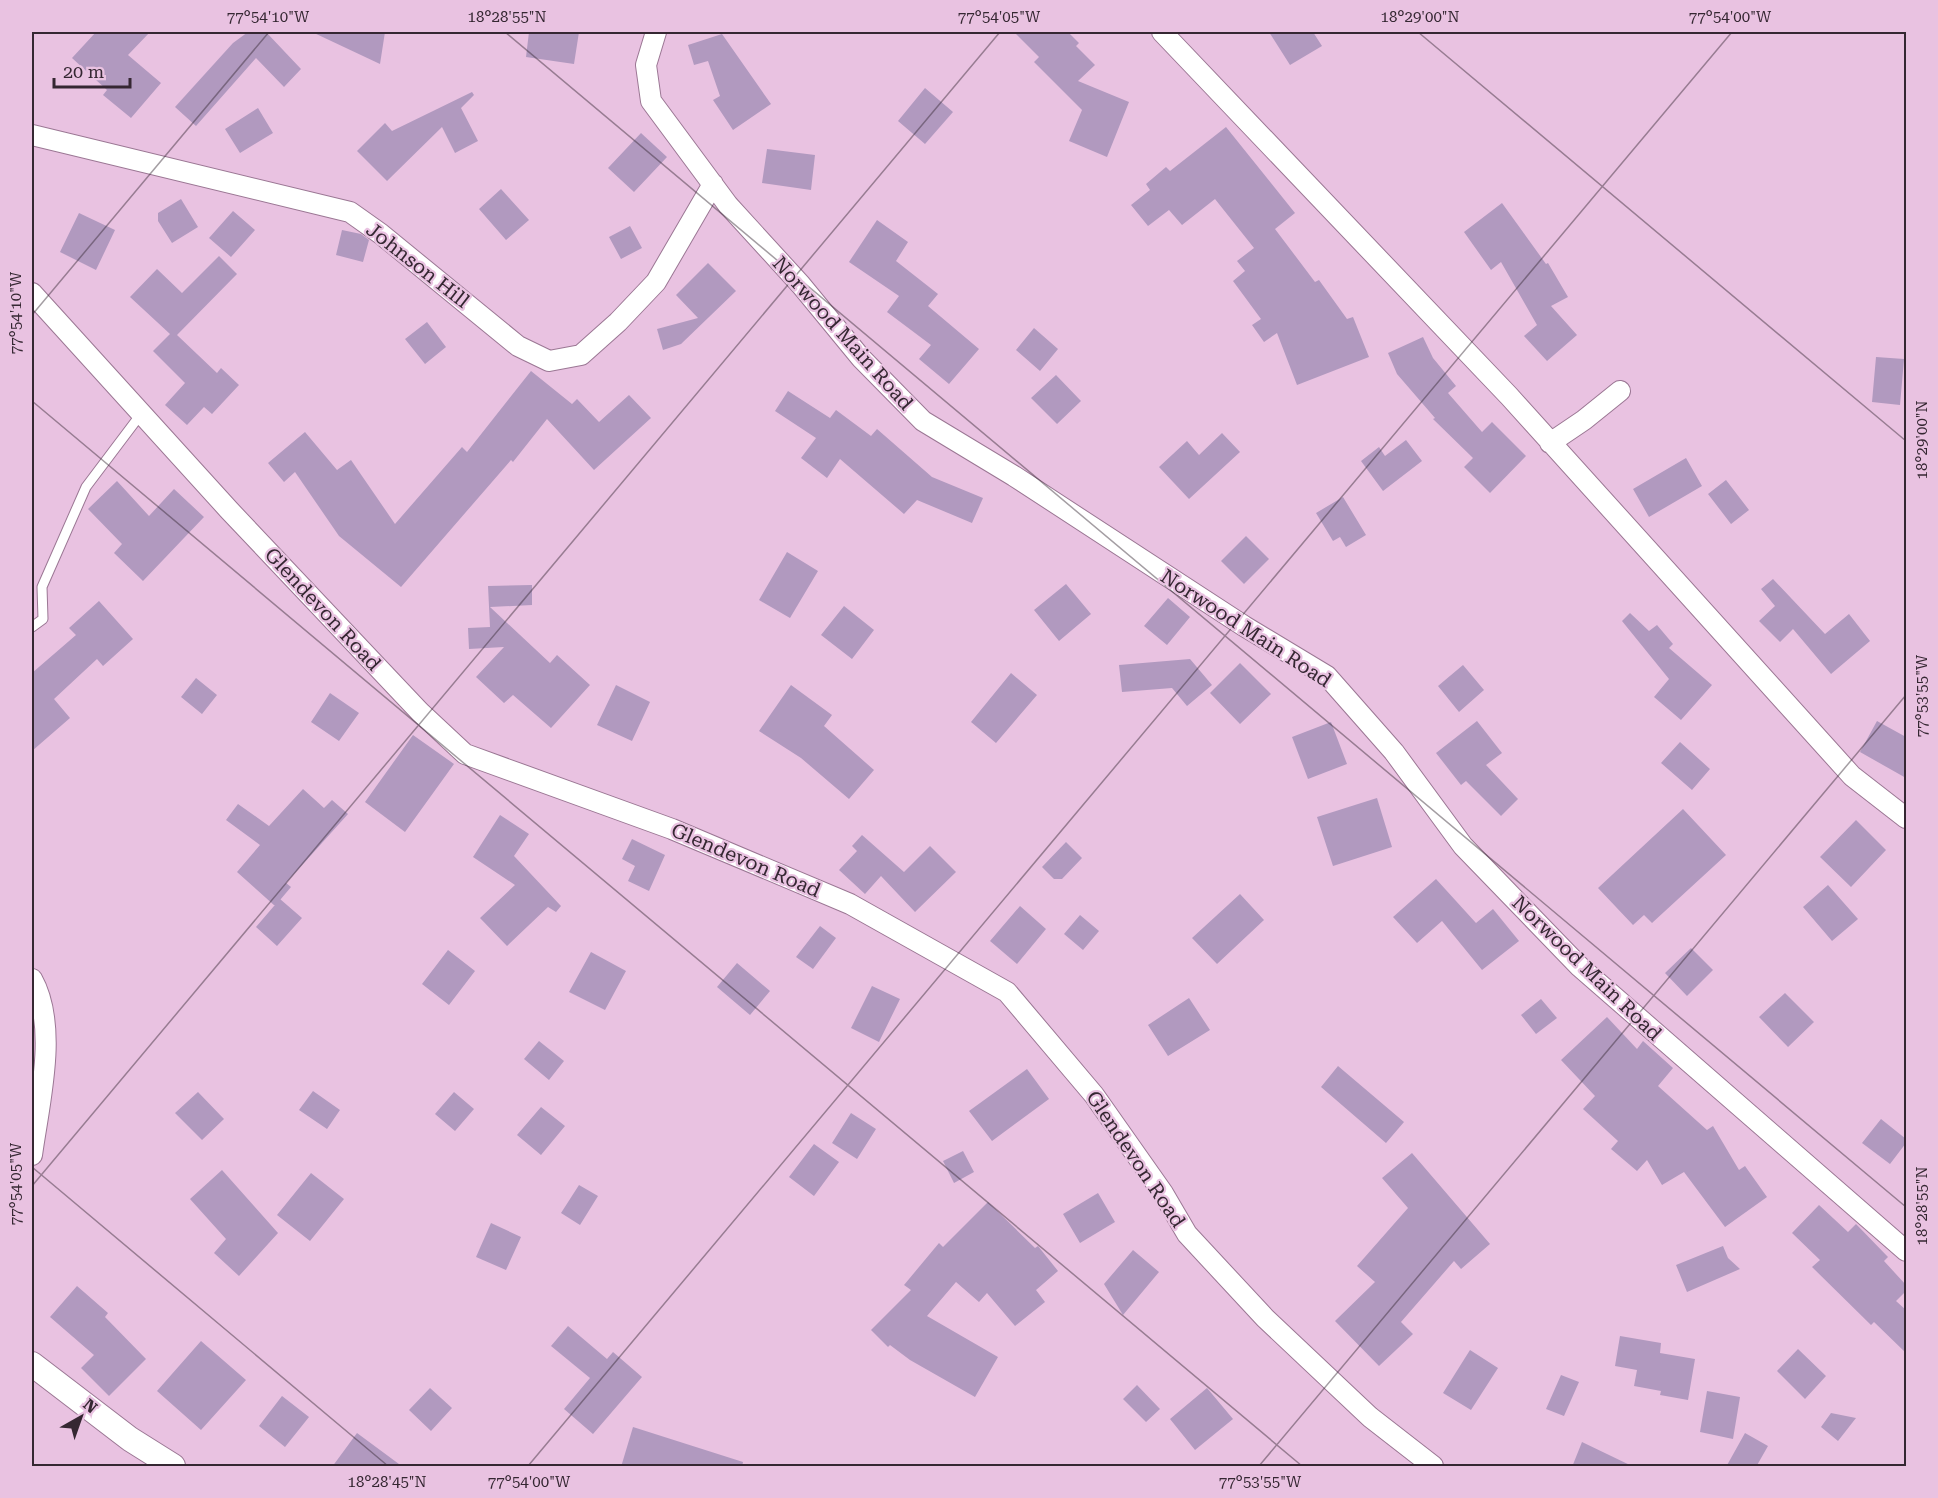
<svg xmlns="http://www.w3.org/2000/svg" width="1938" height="1498" font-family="'Roboto Serif',serif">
	<rect width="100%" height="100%" fill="#e9c2e1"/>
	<!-- building -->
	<path fill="#b199bf" d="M 96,32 L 150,32 L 128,55 L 161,83 L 131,118 L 103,95 L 107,90 L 72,58 Z
		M 248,32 L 266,32 L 301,69 L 284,87 L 256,58 L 196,126 L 175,107 L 233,43 Z
		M 312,32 L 385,32 L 380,64 Z
		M 529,32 L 579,32 L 574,64 L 526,57 Z
		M 1014,32 L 1068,32 L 1079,43 L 1076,46 L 1095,65 L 1078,81 L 1129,102 L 1107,157 L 1069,141 L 1082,110 L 1034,62 L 1039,57 Z
		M 1269,32 L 1313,32 L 1322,46 L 1290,65 Z
		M 722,34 L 771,104 L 733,130 L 713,100 L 720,96 L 708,61 L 694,65 L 688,45 Z
		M 925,88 L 953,112 L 925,144 L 898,121 Z
		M 472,92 L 474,95 L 461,108 L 478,141 L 455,153 L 442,127 L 387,181 L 357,151 L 385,123 L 392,131 Z
		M 258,108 L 273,133 L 240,153 L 225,129 Z
		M 1226,127 L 1295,213 L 1275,229 L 1315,282 L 1319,280 L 1347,319 L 1353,317 L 1369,357 L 1297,385 L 1277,333 L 1264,342 L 1252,325 L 1261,319 L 1233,281 L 1245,271 L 1237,261 L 1254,248 L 1215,199 L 1182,225 L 1169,210 L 1148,226 L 1131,205 L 1150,190 L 1146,184 L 1166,167 L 1170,171 Z
		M 641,133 L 667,157 L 634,192 L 608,168 Z
		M 767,149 L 815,155 L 811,190 L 762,183 Z
		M 501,189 L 529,220 L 506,240 L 479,209 Z
		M 181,199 L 198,227 L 172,243 L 158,221 L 158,213 Z
		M 1502,203 L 1546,264 L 1548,263 L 1568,297 L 1551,306 L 1577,335 L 1547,361 L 1524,336 L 1537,325 L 1501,262 L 1491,270 L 1464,232 Z
		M 233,211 L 255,230 L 231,257 L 209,238 Z
		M 79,213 L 115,230 L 96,270 L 60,252 Z
		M 877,220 L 908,242 L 896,261 L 938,294 L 928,306 L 979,349 L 949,384 L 919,359 L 931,345 L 887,312 L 899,296 L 849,262 Z
		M 630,226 L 642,248 L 621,259 L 609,237 Z
		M 342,230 L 361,234 L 369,240 L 363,262 L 336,255 Z
		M 219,256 L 237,274 L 177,335 L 217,373 L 221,368 L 239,385 L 212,414 L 204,407 L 187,425 L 165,405 L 185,383 L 153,351 L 170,334 L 130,297 L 157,269 L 182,293 Z
		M 708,263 L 736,291 L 681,344 L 663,350 L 657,329 L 698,318 L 676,295 Z
		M 427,322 L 446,347 L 425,364 L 405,339 Z
		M 1034,328 L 1058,349 L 1040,371 L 1016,350 Z
		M 1423,337 L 1433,358 L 1456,386 L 1448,393 L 1482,432 L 1492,422 L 1526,456 L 1490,493 L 1464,467 L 1473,458 L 1433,419 L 1435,418 L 1397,374 L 1388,353 Z
		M 1876,357 L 1904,359 L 1900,405 L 1872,402 Z
		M 531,371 L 572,404 L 577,399 L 599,422 L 629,395 L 651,418 L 594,470 L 547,419 L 513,462 L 511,460 L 401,587 L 339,536 L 295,472 L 284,482 L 268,463 L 305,432 L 337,470 L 351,460 L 395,524 L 462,447 L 467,452 Z
		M 1056,375 L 1081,401 L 1057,424 L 1031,398 Z
		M 788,391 L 830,418 L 836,410 L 871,436 L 877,429 L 932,477 L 983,498 L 972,523 L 917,500 L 904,514 L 840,459 L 827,478 L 801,458 L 816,438 L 775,411 Z
		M 1222,433 L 1240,452 L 1189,499 L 1159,467 L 1187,441 L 1199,455 Z
		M 1406,440 L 1422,461 L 1383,491 L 1361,461 L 1379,447 L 1385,456 Z
		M 1686,458 L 1702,486 L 1649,517 L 1633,489 Z
		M 1726,480 L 1749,510 L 1731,524 L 1708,494 Z
		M 117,481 L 149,516 L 174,489 L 204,517 L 143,581 L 114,553 L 122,544 L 88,509 Z
		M 1343,497 L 1366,535 L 1346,547 L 1340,537 L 1333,541 L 1316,513 Z
		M 1246,536 L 1269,559 L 1244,584 L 1221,561 Z
		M 787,552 L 818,571 L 790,618 L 759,600 Z
		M 1773,579 L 1825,634 L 1849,614 L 1870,641 L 1831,674 L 1793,629 L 1780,642 L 1759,621 L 1775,606 L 1761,589 Z
		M 1066,584 L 1091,614 L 1059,641 L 1034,610 Z
		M 532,585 L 532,605 L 490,607 L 550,663 L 557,655 L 590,685 L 551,728 L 513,695 L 504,703 L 476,677 L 504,647 L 469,649 L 468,628 L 490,627 L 488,586 Z
		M 1168,598 L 1190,617 L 1167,645 L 1144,626 Z
		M 99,601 L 133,639 L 103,666 L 97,659 L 54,699 L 70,718 L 32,751 L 32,673 L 76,635 L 69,628 Z
		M 844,606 L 874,630 L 852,659 L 821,635 Z
		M 1630,613 L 1649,631 L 1657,625 L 1673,644 L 1669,648 L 1712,685 L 1681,720 L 1654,697 L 1669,679 L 1622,621 Z
		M 1190,659 L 1212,685 L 1187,706 L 1172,688 L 1122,692 L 1119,665 Z
		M 1240,663 L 1271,694 L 1240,724 L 1210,693 Z
		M 1463,665 L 1484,690 L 1459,712 L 1438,686 Z
		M 1011,673 L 1037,695 L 996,743 L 971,722 Z
		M 196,678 L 217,695 L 202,714 L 181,697 Z
		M 616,685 L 650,702 L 632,741 L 597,725 Z
		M 791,685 L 832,715 L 824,726 L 874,770 L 849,799 L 801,758 L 759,731 Z
		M 330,693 L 359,713 L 339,741 L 311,722 Z
		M 1477,721 L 1502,753 L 1486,765 L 1518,799 L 1501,816 L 1466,781 L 1461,785 L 1436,753 Z
		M 1877,721 L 1906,737 L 1906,778 L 1860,752 Z
		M 1331,722 L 1347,764 L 1308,779 L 1292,737 Z
		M 413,735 L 454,764 L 405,832 L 365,802 Z
		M 1680,742 L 1710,769 L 1692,790 L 1661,763 Z
		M 303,789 L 324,808 L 332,800 L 348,814 L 286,883 L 291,887 L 275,906 L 237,872 L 260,845 L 226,820 L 238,804 L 269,826 Z
		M 1377,798 L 1392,847 L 1333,866 L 1317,817 Z
		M 1683,809 L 1726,855 L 1652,923 L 1644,915 L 1633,925 L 1598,888 Z
		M 500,815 L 529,834 L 514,856 L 561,906 L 556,912 L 548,907 L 507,946 L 480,918 L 515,885 L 473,857 Z
		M 1856,820 L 1886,850 L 1851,887 L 1820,857 Z
		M 862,835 L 904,872 L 930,846 L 956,872 L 915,912 L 881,876 L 865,894 L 839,870 L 857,851 L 852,846 Z
		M 632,839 L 665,855 L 649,891 L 628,881 L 635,866 L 622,859 Z
		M 1066,842 L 1082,858 L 1062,879 L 1054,879 L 1042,867 Z
		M 1436,879 L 1476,923 L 1493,909 L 1519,941 L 1482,970 L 1442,921 L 1417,943 L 1393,917 Z
		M 1828,885 L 1858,919 L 1832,941 L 1803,907 Z
		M 1240,894 L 1264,920 L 1217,964 L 1192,938 Z
		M 280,899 L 302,918 L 277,946 L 256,927 Z
		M 1020,906 L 1046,929 L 1017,964 L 990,941 Z
		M 1080,915 L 1099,931 L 1083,950 L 1064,934 Z
		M 820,926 L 836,938 L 813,969 L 796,957 Z
		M 1691,948 L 1713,970 L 1687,996 L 1665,973 Z
		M 448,950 L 475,971 L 449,1005 L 422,984 Z
		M 591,952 L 626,971 L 605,1010 L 569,992 Z
		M 737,963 L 770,991 L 750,1015 L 717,987 Z
		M 872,986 L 900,999 L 879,1042 L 851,1028 Z
		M 1785,993 L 1814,1022 L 1788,1047 L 1759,1017 Z
		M 1189,998 L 1210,1030 L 1168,1056 L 1148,1025 Z
		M 1541,999 L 1557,1018 L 1536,1034 L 1521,1015 Z
		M 1607,1017 L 1637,1049 L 1643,1041 L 1673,1068 L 1658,1086 L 1707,1130 L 1713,1126 L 1739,1170 L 1745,1166 L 1767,1197 L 1725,1227 L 1684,1172 L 1662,1185 L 1647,1160 L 1637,1171 L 1611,1149 L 1618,1141 L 1583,1109 L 1595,1096 L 1561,1060 Z
		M 539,1041 L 564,1061 L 549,1080 L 524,1059 Z
		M 1338,1066 L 1404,1122 L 1386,1143 L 1321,1087 Z
		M 1027,1069 L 1049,1099 L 992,1141 L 969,1111 Z
		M 313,1091 L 340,1110 L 327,1129 L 299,1110 Z
		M 198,1092 L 224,1119 L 202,1140 L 175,1113 Z
		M 454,1092 L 474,1109 L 455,1131 L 435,1114 Z
		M 541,1107 L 565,1126 L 541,1155 L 517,1135 Z
		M 851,1113 L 876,1129 L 857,1159 L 832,1143 Z
		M 1881,1119 L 1906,1139 L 1906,1143 L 1890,1164 L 1862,1143 Z
		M 814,1144 L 839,1162 L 814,1196 L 789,1177 Z
		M 963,1151 L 974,1172 L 954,1183 L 943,1161 Z
		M 1412,1153 L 1490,1244 L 1461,1269 L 1454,1261 L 1401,1322 L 1413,1334 L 1379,1366 L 1335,1321 L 1375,1282 L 1357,1266 L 1408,1208 L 1382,1178 Z
		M 222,1170 L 278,1233 L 239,1276 L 214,1253 L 226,1239 L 190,1199 Z
		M 311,1173 L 344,1199 L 310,1241 L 277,1215 Z
		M 579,1185 L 598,1196 L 580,1225 L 561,1213 Z
		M 1098,1193 L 1115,1222 L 1080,1243 L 1063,1214 Z
		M 988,1202 L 1035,1248 L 1038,1246 L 1058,1271 L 1036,1290 L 1045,1302 L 1015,1326 L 987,1293 L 979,1302 L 956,1282 L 927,1316 L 998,1357 L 975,1397 L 910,1360 L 890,1345 L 888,1347 L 871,1330 L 911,1290 L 904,1285 L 939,1243 L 943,1247 Z
		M 1819,1205 L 1848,1232 L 1856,1224 L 1888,1257 L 1884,1261 L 1906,1285 L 1906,1291 L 1896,1301 L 1906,1310 L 1906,1353 L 1874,1322 L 1871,1325 L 1812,1267 L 1820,1260 L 1792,1233 Z
		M 491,1223 L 521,1237 L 506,1270 L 476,1257 Z
		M 1723,1246 L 1728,1258 L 1740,1269 L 1687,1292 L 1676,1265 Z
		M 1133,1250 L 1159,1272 L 1123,1315 L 1104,1284 Z
		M 77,1286 L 108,1313 L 105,1317 L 146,1359 L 109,1396 L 81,1368 L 94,1355 L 50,1317 Z
		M 568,1326 L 607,1359 L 613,1352 L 642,1377 L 593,1434 L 564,1409 L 590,1378 L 551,1346 Z
		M 1620,1336 L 1661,1343 L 1660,1353 L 1695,1359 L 1688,1400 L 1660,1395 L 1661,1391 L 1634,1386 L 1637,1370 L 1615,1366 Z
		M 201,1341 L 246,1380 L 201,1430 L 157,1391 Z
		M 1798,1349 L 1826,1376 L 1805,1399 L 1777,1371 Z
		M 1470,1350 L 1498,1368 L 1471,1410 L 1443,1393 Z
		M 1561,1375 L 1579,1382 L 1564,1416 L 1546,1409 Z
		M 1137,1385 L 1160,1409 L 1146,1422 L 1123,1399 Z
		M 430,1388 L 452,1408 L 431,1431 L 409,1410 Z
		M 1207,1388 L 1233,1419 L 1195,1450 L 1170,1419 Z
		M 1707,1391 L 1740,1397 L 1733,1439 L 1700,1432 Z
		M 282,1396 L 309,1417 L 285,1447 L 259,1426 Z
		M 1831,1413 L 1856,1418 L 1838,1441 L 1821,1427 Z
		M 633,1427 L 743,1462 L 742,1467 L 621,1467 Z
		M 357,1433 L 403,1467 L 332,1467 Z
		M 1745,1433 L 1768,1446 L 1756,1467 L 1726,1467 Z
		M 1582,1442 L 1634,1467 L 1572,1467 Z"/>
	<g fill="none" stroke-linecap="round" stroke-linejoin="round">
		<!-- service casing -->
		<g stroke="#9b7794" stroke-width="11">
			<path id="service" d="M 32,627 L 43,619 L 42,587 L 86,487 L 141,414"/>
		</g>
		<!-- minor casing -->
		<g stroke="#9b7794" stroke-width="22">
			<path id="minor" d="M 656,32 L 646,65 L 651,101 L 728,205 L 801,285 L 861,358 L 923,421 L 1014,476 L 1244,626 L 1327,676 L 1394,752 L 1463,846 L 1580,967 L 1906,1251
				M 1162,32 L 1509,396 L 1852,776 L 1906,818
				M 32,135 L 350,212 L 381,234 L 518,346 L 549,361 L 581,355 L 618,322 L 656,282 L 713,184
				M 32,293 L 229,510 L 420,712 L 465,754 L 672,829 L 850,904 L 1007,992 L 1094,1095 L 1163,1193 L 1187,1234 L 1265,1318 L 1370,1417 L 1433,1466
				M 1550,443 L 1584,420 L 1620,391
				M 32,979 C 59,1027 39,1103 32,1155"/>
		</g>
		<!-- tertiary casing -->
		<g stroke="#9b7794" stroke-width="26">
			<path id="tertiary" d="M 32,1364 L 130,1439 L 173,1466"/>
		</g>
		<!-- service -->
		<use href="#service" stroke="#fff" stroke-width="9"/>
		<!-- minor -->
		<use href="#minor" stroke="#fff" stroke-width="20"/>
		<!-- tertiary -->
		<use href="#tertiary" stroke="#fff" stroke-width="24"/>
	</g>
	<!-- ticks -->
	<path fill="none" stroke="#352732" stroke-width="1.5" stroke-opacity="0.45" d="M 505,32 L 1906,1207M 1418,32 L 1906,441M 32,315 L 269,32M 32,401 L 1302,1466M 32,1167 L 388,1466M 32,1186 L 1000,32M 528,1466 L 1732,32M 1259,1466 L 1906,695"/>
	<g text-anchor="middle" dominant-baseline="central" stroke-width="4.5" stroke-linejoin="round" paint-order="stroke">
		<!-- street labels -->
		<g font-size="20" fill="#352732" stroke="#e9c2e1">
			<text transform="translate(418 265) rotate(38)">Johnson Hill</text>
			<text transform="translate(843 333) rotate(48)">Norwood Main Road</text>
			<text transform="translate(323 609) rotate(47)">Glendevon Road</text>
			<text transform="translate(1246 628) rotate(33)">Norwood Main Road</text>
			<text transform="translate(746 860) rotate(23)">Glendevon Road</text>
			<text transform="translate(1587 968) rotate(44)">Norwood Main Road</text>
			<text transform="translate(1136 1159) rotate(56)">Glendevon Road</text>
		</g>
	</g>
	<!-- border -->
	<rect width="1938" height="1498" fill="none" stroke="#e9c2e1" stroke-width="66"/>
	<!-- north arrow -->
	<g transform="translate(81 1417) rotate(40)" stroke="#e9c2e1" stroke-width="4.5" paint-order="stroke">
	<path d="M0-4.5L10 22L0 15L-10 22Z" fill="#352732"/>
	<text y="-9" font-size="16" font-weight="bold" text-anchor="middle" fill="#352732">N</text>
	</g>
	<!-- scale -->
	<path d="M54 78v9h76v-9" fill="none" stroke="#352732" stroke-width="3"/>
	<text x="63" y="78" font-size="18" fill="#352732" stroke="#e9c2e1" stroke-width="4.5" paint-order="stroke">20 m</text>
	<rect x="33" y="33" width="1872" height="1432" fill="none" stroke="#352732" stroke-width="2"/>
	<g font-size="15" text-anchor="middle" fill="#352732">
		<text x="268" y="22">77°54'10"W</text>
		<text x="507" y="22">18°28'55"N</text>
		<text x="999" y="22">77°54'05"W</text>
		<text x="1420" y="22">18°29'00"N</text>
		<text x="1730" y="22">77°54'00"W</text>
		<text transform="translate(16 313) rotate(-90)" y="5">77°54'10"W</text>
		<text transform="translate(1922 440) rotate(-90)" y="5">18°29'00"N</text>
		<text transform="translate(1922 696) rotate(-90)" y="5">77°53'55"W</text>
		<text transform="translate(16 1184) rotate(-90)" y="5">77°54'05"W</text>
		<text transform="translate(1922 1206) rotate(-90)" y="5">18°28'55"N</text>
		<text x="387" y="1487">18°28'45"N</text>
		<text x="529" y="1487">77°54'00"W</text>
		<text x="1260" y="1487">77°53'55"W</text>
	</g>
</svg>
